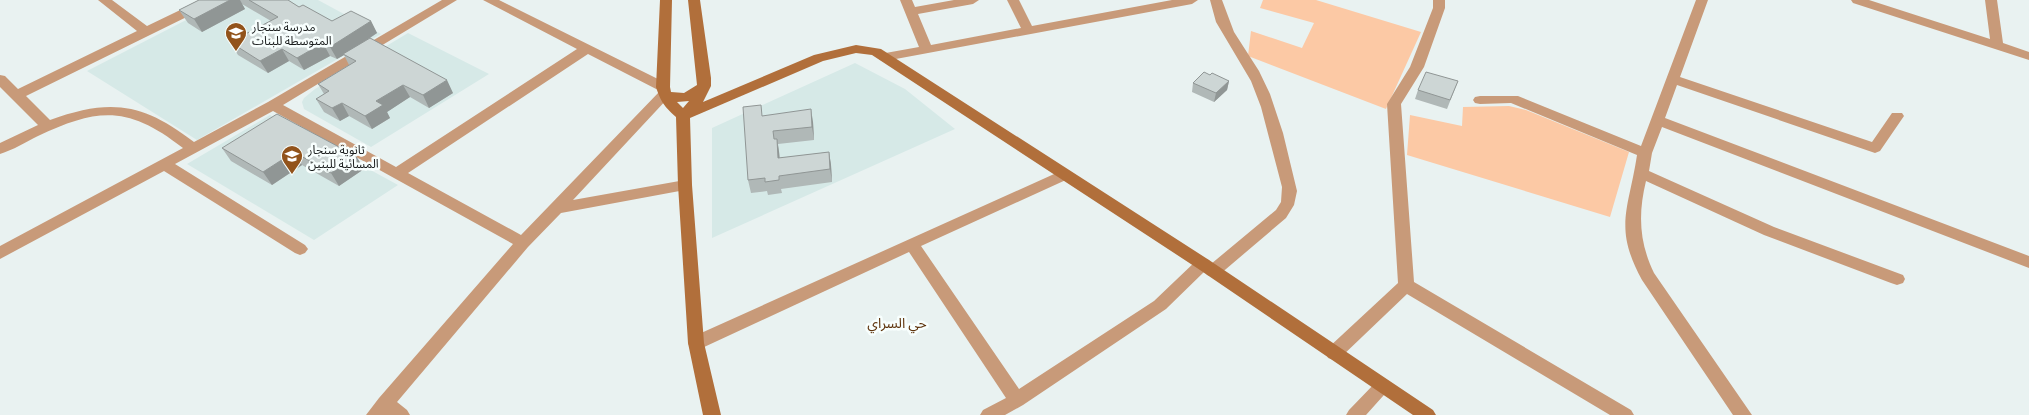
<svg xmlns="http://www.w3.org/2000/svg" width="2029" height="415" font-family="Barlow,'Noto Sans Arabic',sans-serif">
	<rect width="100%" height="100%" fill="#e9f2f1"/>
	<!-- built -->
	<path fill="#d6e9e7" d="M 225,0 L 318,0 L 381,34 L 197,140 L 87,71 Z
		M 408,33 L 489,74 L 371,147 L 304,109 L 302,102 L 304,98 L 315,89 Z
		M 855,63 L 905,89 L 955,129 L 712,238 L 712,128 Z
		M 270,115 L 398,185 L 314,240 L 187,164 Z"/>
	<!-- green -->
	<path fill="#fcc9a5" d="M 1263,0 L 1316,0 L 1421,32 L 1386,109 L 1248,56 L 1251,31 L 1302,48 L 1314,23 L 1260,8 Z
		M 1509,106 L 1526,110 L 1629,152 L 1610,217 L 1407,155 L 1410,115 L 1462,126 L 1463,107 Z"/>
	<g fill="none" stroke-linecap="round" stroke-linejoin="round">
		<!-- street -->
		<path fill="#c89a79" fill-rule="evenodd" d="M 98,0 L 112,0 L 147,26 L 201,0 L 217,0 L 215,3 L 26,96 L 50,120 C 111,98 143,103 194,142 L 268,102 L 442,0 L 457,0 L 283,105 L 396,167 L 577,49 L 483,0 L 499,0 L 668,84 L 670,87 L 667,90 L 671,94 L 669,97 L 573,200 L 685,180 L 690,181 L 692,185 L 690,189 L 685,190 L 561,213 L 528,247 L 397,402 L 407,410 L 410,415 L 366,415 L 379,398 L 513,244 L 273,111 L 175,164 L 305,245 L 308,249 L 305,253 L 300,255 L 295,253 L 164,171 L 0,259 L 0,246 L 183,148 C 129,106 99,107 38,136 C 26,142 13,150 0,154 L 0,143 L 38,125 L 0,87 L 0,75 L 5,76 L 18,89 L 137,31 ZM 588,54 L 660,91 L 521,235 L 408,173 Z
			M 900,0 L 912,0 L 915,7 L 954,0 L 979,0 L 973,4 L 918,14 L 931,45 L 1021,28 L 1007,0 L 1019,0 L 1032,26 L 1172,0 L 1198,0 L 1192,4 L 885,61 L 880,60 L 878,57 L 880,54 L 919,47 Z
			M 1210,0 L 1222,0 L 1234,32 L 1259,71 L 1270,94 L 1283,133 L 1297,191 L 1294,205 L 1286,218 L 1219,275 L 1213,277 L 1207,275 L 1205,271 L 1166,309 L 1023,405 L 1005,415 L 980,415 L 983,410 L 1006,398 L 909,252 L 702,348 L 696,350 L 690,348 L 688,343 L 690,338 L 1063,170 L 1068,171 L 1070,175 L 1068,179 L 921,246 L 1019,389 L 1154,301 L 1197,260 L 1203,258 L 1209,260 L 1211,264 L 1276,210 L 1281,202 L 1282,187 L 1261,107 L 1251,81 L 1216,22 Z
			M 1433,0 L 1445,0 L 1445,8 L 1424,67 L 1401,104 L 1414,282 L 1631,410 L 1634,415 L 1610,415 L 1407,294 L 1340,358 L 1334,360 L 1328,358 L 1326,353 L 1328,348 L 1398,283 L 1387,104 L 1410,67 L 1433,8 Z
			M 1696,0 L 1708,0 L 1680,77 L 1872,142 L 1892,113 L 1902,113 L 1904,116 L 1880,151 L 1875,153 L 1677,85 L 1665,118 L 2029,256 L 2029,268 L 1662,127 L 1652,153 L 1649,171 L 1774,227 L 1903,275 L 1905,279 L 1903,283 L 1897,285 L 1891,283 L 1764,235 L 1646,181 C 1638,214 1639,242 1654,273 L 1752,415 L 1733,415 L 1642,280 C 1613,227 1629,209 1637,155 L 1511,103 L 1480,104 L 1475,103 L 1473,100 L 1475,97 L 1480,96 L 1518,96 L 1641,146 Z
			M 1851,0 L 1869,0 L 1990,39 L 1985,0 L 1997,0 L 2003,43 L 2029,52 L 2029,60 L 1853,3 Z
			M 1383,379 L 1389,381 L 1392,386 L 1366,415 L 1346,415 L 1349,410 L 1377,381 Z"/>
		<!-- secondary -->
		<path fill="#b16f3b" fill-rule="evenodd" d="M 660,0 L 672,0 L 670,87 L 671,92 L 684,93 L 697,85 L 688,0 L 700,0 L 711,78 L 711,86 L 703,102 L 814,55 L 856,45 L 881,49 L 1209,260 L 1433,410 L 1436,415 L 1413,415 L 1197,268 L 872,55 L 856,53 L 823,61 L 690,118 L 692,185 L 704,343 L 721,415 L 703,415 L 688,343 L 678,185 L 676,117 C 664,106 661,102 656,87 ZM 689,101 L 683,108 L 677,102 Z"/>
	</g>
	<!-- wall -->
	<path fill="#b0b8b7" d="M 199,0 L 288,0 L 299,7 L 332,21 L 371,21 L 377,33 L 370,38 L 453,93 L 429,108 L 410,97 L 387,112 L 390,118 L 372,129 L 349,116 L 340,121 L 324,112 L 316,99 L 324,94 L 318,84 L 349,65 L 344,55 L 337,59 L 330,56 L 304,70 L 289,61 L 268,73 L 238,55 L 230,42 L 271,21 L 242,4 L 245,9 L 202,32 L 188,23 L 179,10 Z
		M 1210,75 L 1229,81 L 1227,90 L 1214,102 L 1192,92 L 1193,83 Z
		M 1458,81 L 1447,109 L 1415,99 L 1418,90 Z
		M 763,116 L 813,122 L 814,140 L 778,144 L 780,158 L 829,152 L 831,165 L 832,182 L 781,189 L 782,193 L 768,195 L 767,191 L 751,193 L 748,180 Z
		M 222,148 L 356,156 L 364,169 L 339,186 L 302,165 L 272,185 L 231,161 Z"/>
	<!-- shaded-wall -->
	<path fill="#909695" d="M 230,0 L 240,0 L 245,9 L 202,32 L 194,19 Z
		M 371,21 L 377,33 L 344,55 L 343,54 L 344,55 L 337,59 L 330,47 Z
		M 323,43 L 330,56 L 304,70 L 297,58 Z
		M 282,49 L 289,61 L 268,73 L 260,61 Z
		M 447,80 L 453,93 L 429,108 L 423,95 Z
		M 1229,81 L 1227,90 L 1214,102 L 1216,93 Z
		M 403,85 L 410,97 L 387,112 L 390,118 L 372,129 L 365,116 L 376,101 Z
		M 342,103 L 349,116 L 340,121 L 332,108 Z
		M 811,109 L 813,122 L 814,140 L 812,127 Z
		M 777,139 L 779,152 L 780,171 L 778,158 Z
		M 294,152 L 302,165 L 272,185 L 263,172 Z
		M 829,152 L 831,165 L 832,182 L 830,169 Z
		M 356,156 L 364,169 L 339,186 L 331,173 Z"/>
	<!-- building -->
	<path fill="#cdd6d5" stroke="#909695" d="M 199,0 L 230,0 L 194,19 L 179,10 Z
		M 249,0 L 288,0 L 299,7 L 303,5 L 332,21 L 351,11 L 371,21 L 330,47 L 323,43 L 297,58 L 282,49 L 260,61 L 230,42 L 278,17 Z
		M 370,38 L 447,80 L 423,95 L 403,85 L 376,101 L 383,105 L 365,116 L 342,103 L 332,108 L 316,99 L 329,91 L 318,84 L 356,61 L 343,54 Z
		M 1204,72 L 1210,75 L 1212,73 L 1229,81 L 1216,93 L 1193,83 Z
		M 1426,72 L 1458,81 L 1450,100 L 1418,90 Z
		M 761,105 L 762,116 L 811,109 L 812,127 L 773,131 L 774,139 L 777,139 L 778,158 L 829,152 L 830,169 L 779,176 L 779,180 L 765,182 L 765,178 L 748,180 L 743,107 Z
		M 277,114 L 356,156 L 331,173 L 294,152 L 263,172 L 222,148 Z"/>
	<!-- icons -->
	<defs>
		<g id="school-pin" transform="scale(1.125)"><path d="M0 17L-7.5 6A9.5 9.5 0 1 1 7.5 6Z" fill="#92531b" stroke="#f8fffe"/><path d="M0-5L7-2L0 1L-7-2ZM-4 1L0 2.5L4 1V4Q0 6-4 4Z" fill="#fff"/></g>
	</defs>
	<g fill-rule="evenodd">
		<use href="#school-pin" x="236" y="33"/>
		<use href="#school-pin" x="292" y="156"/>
	</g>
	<g text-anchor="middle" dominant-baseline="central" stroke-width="5" stroke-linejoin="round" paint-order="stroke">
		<!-- poi labels -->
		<g font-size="12" fill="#181b1b" stroke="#f8fffe" text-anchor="start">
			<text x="252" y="26">مدرسة سنجار<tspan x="252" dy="14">المتوسطة للبنات</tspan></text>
			<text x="308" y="149">ثانوية سنجار<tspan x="308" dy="14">المسائية للبنين</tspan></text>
		</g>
		<!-- neighbourhood labels -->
		<g font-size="14" fill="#5e330c" stroke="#f8fffe">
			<text x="897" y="322">حي السراي</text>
		</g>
	</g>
</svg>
